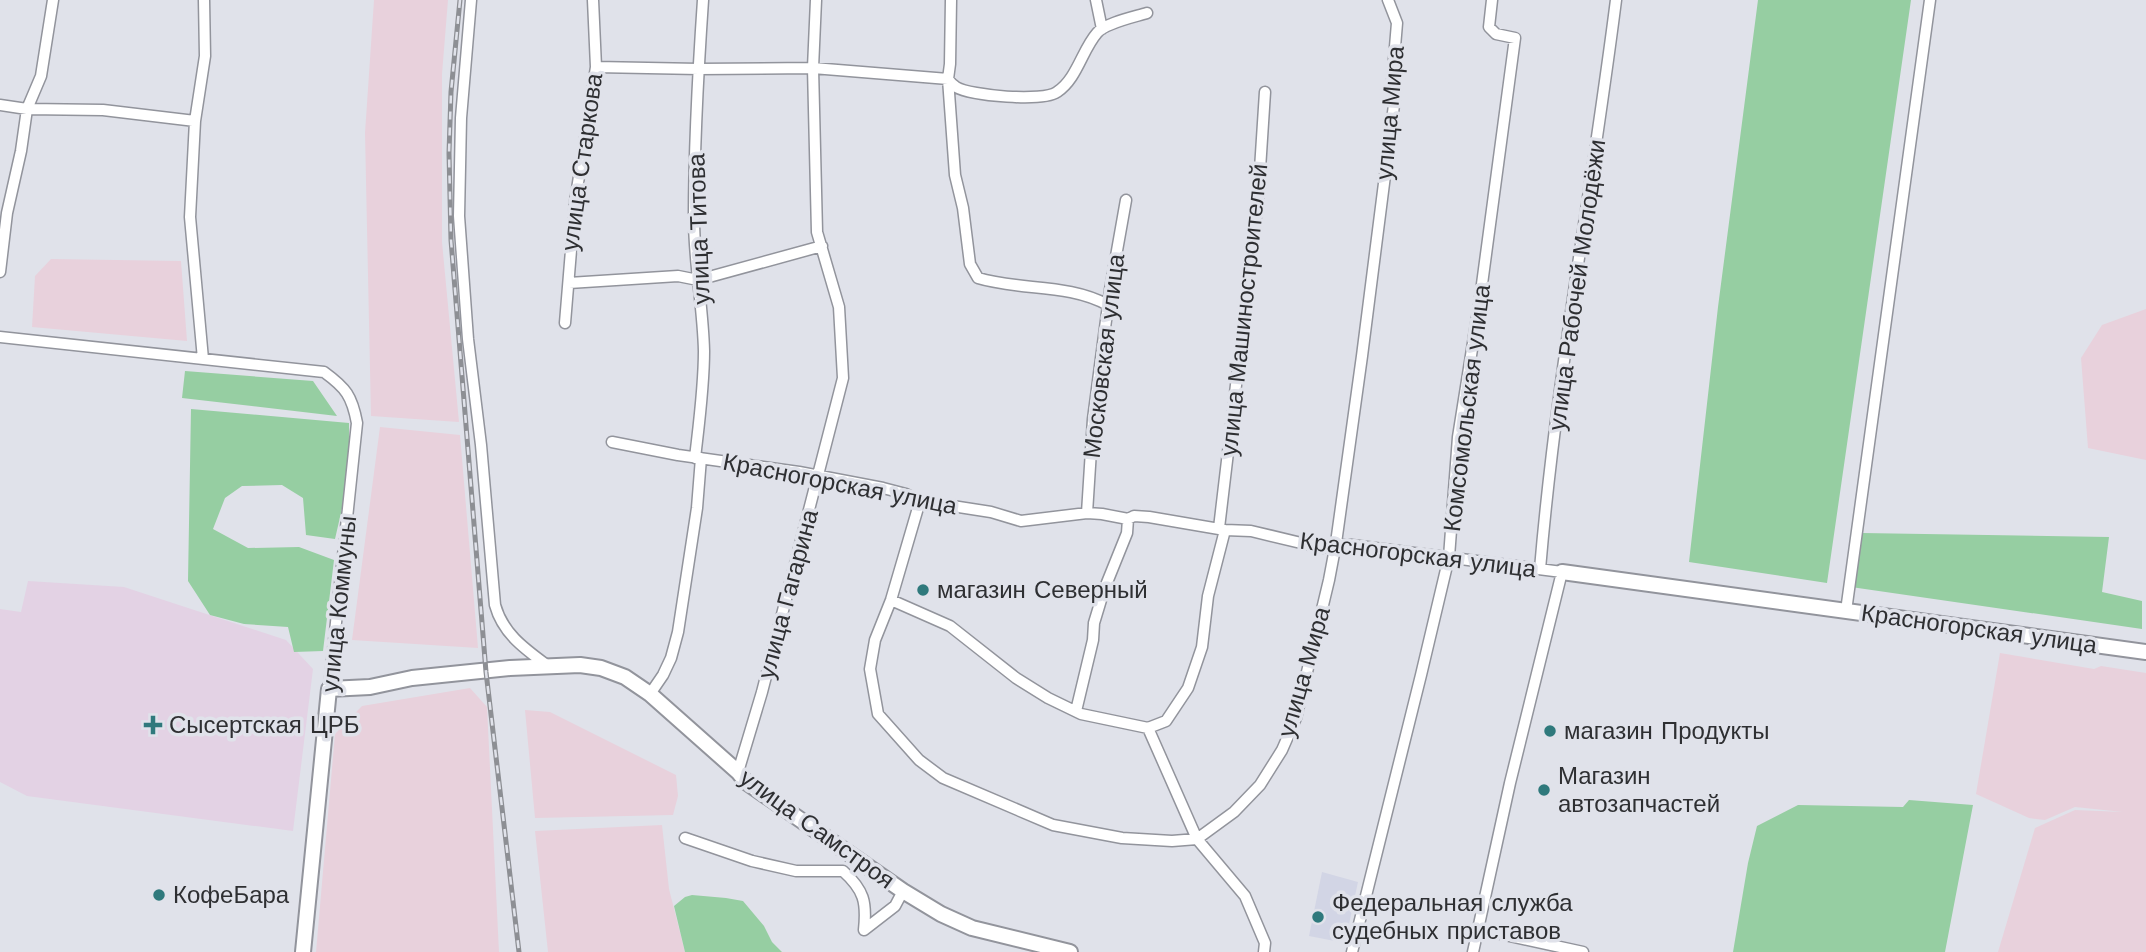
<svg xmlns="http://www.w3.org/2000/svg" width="2146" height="952" font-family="'Work Sans',sans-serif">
	<rect width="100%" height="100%" fill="#e0e2ea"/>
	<!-- built -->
	<path fill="#d2d5e5" d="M 1322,872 L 1358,882 L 1345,943 L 1309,936 Z"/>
	<!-- industrial -->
	<path fill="#e8d1dc" d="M 374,0 L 448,0 L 442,74 L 442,242 L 459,422 L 371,416 L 365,133 Z
		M 51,259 L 181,261 L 187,341 L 32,327 L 35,276 Z
		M 2146,309 L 2146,460 L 2088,448 L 2081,358 L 2102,325 Z
		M 380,427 L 460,435 L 478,648 L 352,640 Z
		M 2000,653 L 2094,669 L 2101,666 L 2146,673 L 2146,952 L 1998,952 L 2035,828 L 2075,810 L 2123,812 L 2075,807 L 2045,820 L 2029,818 L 1976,794 Z
		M 470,688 L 487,707 L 499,952 L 316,952 L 335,734 L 362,706 Z
		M 525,710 L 550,712 L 676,775 L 678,796 L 673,815 L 535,818 Z
		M 662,825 L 669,889 L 685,952 L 548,952 L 535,831 Z"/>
	<!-- medical -->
	<path fill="#e3d2e4" d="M 28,581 L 124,587 L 286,640 L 313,669 L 293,831 L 27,796 L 0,782 L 0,609 L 21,612 Z"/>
	<!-- green -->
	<path fill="#96cea2" d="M 1758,0 L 1911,0 L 1827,583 L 1689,562 L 1718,307 Z
		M 185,371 L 313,381 L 337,416 L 182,398 Z
		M 191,409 L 349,423 L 349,478 L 335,539 L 306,535 L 303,498 L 282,485 L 242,486 L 225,498 L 213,529 L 248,548 L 299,547 L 334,560 L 323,651 L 294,652 L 288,627 L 244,624 L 210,615 L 188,581 Z
		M 1862,533 L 2109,537 L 2102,592 L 2142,601 L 2142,629 L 1851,587 Z
		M 1909,800 L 1973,805 L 1945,952 L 1733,952 L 1748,863 L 1757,826 L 1798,805 L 1903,807 Z
		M 692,895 L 726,898 L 743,901 L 764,926 L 772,942 L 782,952 L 685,952 L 674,906 L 685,897 Z"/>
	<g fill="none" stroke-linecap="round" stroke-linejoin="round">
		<!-- street casing -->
		<g stroke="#92949c" stroke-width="13">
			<path id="street" d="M 471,0 L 461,118 L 459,216 L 468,339 L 481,445 L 495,605 C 503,634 525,649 548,666
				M 951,0 L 950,64 L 948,79 L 955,175 L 963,208 L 970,264 L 978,278 C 1021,291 1068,283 1108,305
				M 1096,0 L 1102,29
				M 596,67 L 699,69 L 813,68 L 948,79 C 950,82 953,85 956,87 C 971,96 1043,102 1057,92 C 1077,79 1082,50 1097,33 C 1105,23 1134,17 1147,13
				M 0,105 L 27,109 L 103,110 L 195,121
				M 0,272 L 7,213 L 21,151 L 27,109 L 41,76 L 53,0
				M 569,283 L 678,276 L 698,280 L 822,246
				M 565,323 L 575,202 L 596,67 L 593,0
				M 0,337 L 324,372 C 346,388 352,396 357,423 L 329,689
				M 203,359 L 190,217 L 195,121 L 205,56 L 204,0
				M 612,442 L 678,455 L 799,472 L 883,488 L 906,494 L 920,501 L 991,512 L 1021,521 L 1087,513 L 1102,514 L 1128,519 L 1134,516 L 1149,517 L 1225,530 L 1251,531 L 1322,548 L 1336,543 L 1562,572 L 1510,783 L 1473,952
				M 695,458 C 699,423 704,387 704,351 C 703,307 694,263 694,219 C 694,146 698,73 703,0
				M 920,501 L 891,600 L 875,640 L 870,669 L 878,714 L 919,760 L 943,778 L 1053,825 L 1122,838 L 1172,841 L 1197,839 L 1234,812 L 1260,785 L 1282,750 L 1296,718 L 1329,580 L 1336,543 L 1362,356 L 1395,97 L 1392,83 L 1397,23 L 1388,0
				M 1087,513 L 1093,419 L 1110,290 L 1126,200
				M 1219,528 L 1258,200 L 1265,92
				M 1540,569 C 1556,379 1592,190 1616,0
				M 891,600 L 950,626 L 1016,678 L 1048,698 L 1081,714 L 1148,728 L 1166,721 L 1188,688 L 1202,647 L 1208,596 L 1225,530
				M 1846,611 L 1930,0
				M 650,694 L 663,675 L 671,658 L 678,632 L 697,508 L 701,458
				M 1076,711 L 1093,640 L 1094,623 L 1104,590 L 1127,533 L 1128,519
				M 1148,728 L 1197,839 L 1245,896 L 1265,943 L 1264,952
				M 738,772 L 762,692 L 843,378 L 839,307 L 817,232 L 813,68 L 816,0
				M 685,838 L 752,861 L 796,871 L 843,871 C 864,890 867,902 864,930
				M 1478,929 L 1583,952
				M 864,930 L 895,906 L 903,891
				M 1352,952 L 1421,675 L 1449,557 L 1458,437 L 1480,299 L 1515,38 L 1496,34 L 1489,27 L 1492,0"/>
		</g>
		<!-- secondary casing -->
		<g stroke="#92949c" stroke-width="18">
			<path id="secondary" d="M 1562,572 L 2146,652
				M 303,952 L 329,689 L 370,687 L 412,678 L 510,668 L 580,665 L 601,668 L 625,677 L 650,694 L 738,772 L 746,782 L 903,891 L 941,914 L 972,928 L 1070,952"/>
		</g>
		<!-- street -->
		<use href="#street" stroke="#fff" stroke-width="10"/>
		<!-- secondary -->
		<use href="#secondary" stroke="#fff" stroke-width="14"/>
		<!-- rail casing -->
		<g stroke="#8d8f94" stroke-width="5">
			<path id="rail" d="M 460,0 L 451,92 L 449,153 L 451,240 L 486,672 L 519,952"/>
		</g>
		<!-- rail -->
		<use href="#rail" stroke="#e0e2ea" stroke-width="2.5" stroke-dasharray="8" stroke-linecap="butt"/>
	</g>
	<!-- markers -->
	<g fill="#2f797c" stroke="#e0e2ea" stroke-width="2.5">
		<circle cx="923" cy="590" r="7"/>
		<path d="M149.5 714.5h7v7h7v7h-7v7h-7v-7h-7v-7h7z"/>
		<circle cx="1550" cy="731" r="7"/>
		<circle cx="1544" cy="790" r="7"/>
		<circle cx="159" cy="895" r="7"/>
		<circle cx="1318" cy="917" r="7"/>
	</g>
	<g text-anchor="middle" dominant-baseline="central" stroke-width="7" stroke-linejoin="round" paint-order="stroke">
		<!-- street labels -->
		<g font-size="24" fill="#2e2f32" stroke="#e0e2ea">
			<text transform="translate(1390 113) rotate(-85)">улица Мира</text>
			<text transform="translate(582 162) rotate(-82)">улица Старкова</text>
			<text transform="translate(699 229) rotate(-92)">улица Титова</text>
			<text transform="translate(1577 285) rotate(-82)">улица Рабочей Молодёжи</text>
			<text transform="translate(1244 310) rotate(-84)">улица Машиностроителей</text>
			<text transform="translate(1104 356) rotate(-83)">Московская улица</text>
			<text transform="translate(1467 408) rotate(-83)">Комсомольская улица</text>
			<text transform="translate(840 484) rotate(11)">Красногорская улица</text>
			<text transform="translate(1418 555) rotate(7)">Красногорская улица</text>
			<text transform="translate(788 594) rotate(-75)">улица Гагарина</text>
			<text transform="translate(339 604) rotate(-84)">улица Коммуны</text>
			<text transform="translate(1979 629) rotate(8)">Красногорская улица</text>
			<text transform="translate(1304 672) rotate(-74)">улица Мира</text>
			<text transform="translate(817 829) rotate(36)">улица Самстроя</text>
		</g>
		<!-- poi labels -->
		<g font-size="24" fill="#2e2f32" stroke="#e0e2ea" text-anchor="start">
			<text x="937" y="590">магазин Северный</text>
			<text x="169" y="725">Сысертская ЦРБ</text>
			<text x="1564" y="731">магазин Продукты</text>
			<text x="1558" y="776">Магазин<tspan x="1558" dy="28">автозапчастей</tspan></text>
			<text x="173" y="895">КофеБара</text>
			<text x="1332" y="903">Федеральная служба<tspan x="1332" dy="28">судебных приставов</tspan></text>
		</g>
	</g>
</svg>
